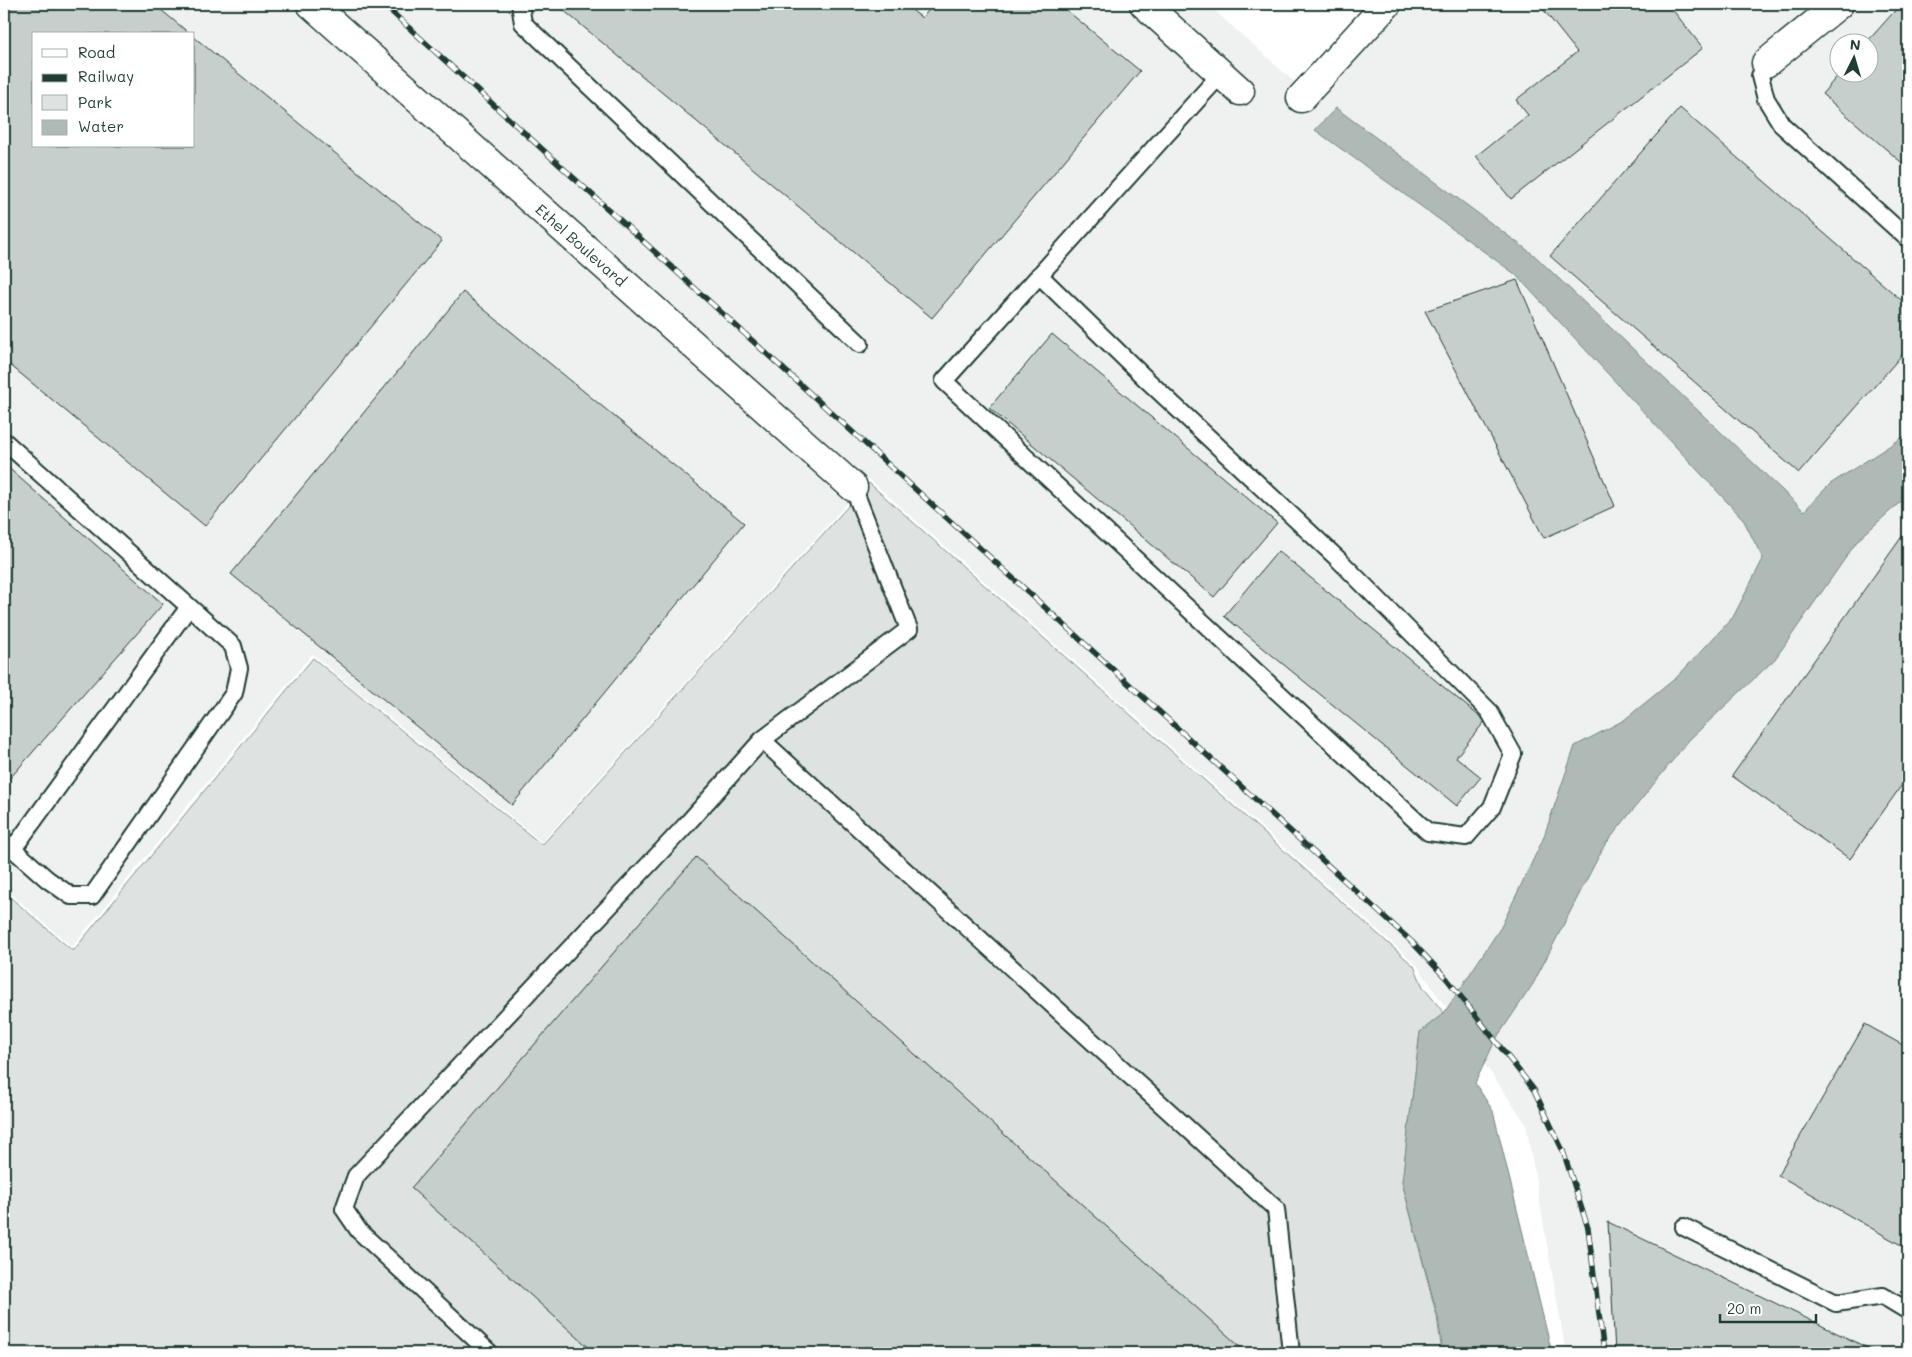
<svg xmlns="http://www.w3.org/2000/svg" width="1912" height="1357" font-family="Mali,sans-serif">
	<rect width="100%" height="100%" fill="#fff"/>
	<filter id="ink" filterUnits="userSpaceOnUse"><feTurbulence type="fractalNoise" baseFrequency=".02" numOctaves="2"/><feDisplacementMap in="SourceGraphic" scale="10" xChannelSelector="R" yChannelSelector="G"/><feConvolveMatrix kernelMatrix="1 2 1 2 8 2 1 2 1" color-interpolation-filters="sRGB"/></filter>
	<g filter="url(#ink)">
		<!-- built -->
		<path fill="#eef1f0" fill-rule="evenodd" d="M 4,4 L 1207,4 L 1306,92 L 1385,4 L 1908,4 L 1908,1353 L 1566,1353 L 1526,1124 L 1416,964 L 869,479 L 542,842 L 312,654 L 72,947 L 4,888 ZM 34,34 L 194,34 L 194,146 L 34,146 ZM 1840,42 L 1870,42 L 1870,72 L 1840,72 Z"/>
		<!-- green -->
		<path fill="#dee3e2" stroke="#7e908b" d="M 869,483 L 1414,966 L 1423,987 L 1444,1013 L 1420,1032 L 1402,1182 L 1437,1317 L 1442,1353 L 4,1353 L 4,892 L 73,951 L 313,658 L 542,845 Z"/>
		<!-- water -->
		<path fill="#afbab7" stroke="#758883" d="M 1336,108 L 1534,255 L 1804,511 L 1830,484 L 1908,434 L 1908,495 L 1858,540 L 1775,659 L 1689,740 L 1604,846 L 1533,984 L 1496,1039 L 1475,1083 L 1493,1111 L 1552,1353 L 1443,1353 L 1438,1317 L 1402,1182 L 1420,1032 L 1444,1013 L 1501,927 L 1543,839 L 1575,746 L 1624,720 L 1677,677 L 1733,617 L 1763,559 L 1743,519 L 1515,274 L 1315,130 Z"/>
		<!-- building -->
		<path fill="#c7cfcc" stroke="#1f3d34" d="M 4,4 L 154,4 L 190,34 L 34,34 L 34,146 L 194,146 L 194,37 L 442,241 L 205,526 L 4,360 Z
			M 556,4 L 904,4 L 922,18 L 934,4 L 1059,4 L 1140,71 L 932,318 Z
			M 1539,4 L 1668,4 L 1703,48 L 1511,199 L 1476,156 L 1528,115 L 1516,100 L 1577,52 Z
			M 1901,4 L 1908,10 L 1908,168 L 1822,94 L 1841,72 L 1870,72 L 1870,42 L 1867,42 Z
			M 1680,108 L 1908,306 L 1908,348 L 1799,473 L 1550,256 Z
			M 1517,280 L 1615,506 L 1544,538 L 1425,311 Z
			M 463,292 L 744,523 L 512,805 L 231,574 Z
			M 1052,334 L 1277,523 L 1214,597 L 989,408 Z
			M 4,464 L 163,604 L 4,785 Z
			M 1908,528 L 1908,776 L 1850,859 L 1732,776 Z
			M 1278,551 L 1485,721 L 1456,757 L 1481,777 L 1457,806 L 1224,616 Z
			M 696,857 L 1247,1353 L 595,1353 L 411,1188 Z
			M 1865,1024 L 1908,1048 L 1908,1249 L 1778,1175 Z
			M 1608,1222 L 1878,1353 L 1615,1353 Z"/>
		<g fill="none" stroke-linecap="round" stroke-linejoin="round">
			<!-- lane casing -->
			<g stroke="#1f3d34" stroke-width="20">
				<path id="lane" d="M 520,4 L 523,23 L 860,344
					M 1766,63 L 1760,76 L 1766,99 L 1782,125 L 1908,239
					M 1039,275 L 1147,380 L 1338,559 L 1489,711 L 1513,754 L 1492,807 L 1466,837 L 1428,832 L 944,381 C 1036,279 1128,176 1221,74
					M 4,441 L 233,646 L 239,668 L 234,693 L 92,896 L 71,896 L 47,879 L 4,841
					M 853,487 L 909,629 L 762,740 L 1276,1209 L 1291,1353
					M 13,849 L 189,607
					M 1684,1227 L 1836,1303 L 1883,1296 L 1908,1311
					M 490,1353 L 359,1231 L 344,1209 L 356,1176 L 685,826 L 762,740"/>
			</g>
			<!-- street casing -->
			<g stroke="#1f3d34" stroke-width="31">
				<g id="street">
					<path id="s1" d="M 311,4 L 853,487"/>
					<path d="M 1144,4 L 1240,91"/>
					<path d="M 1766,63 L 1839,4"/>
					<path d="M 1301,98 L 1387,4"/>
				</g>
			</g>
			<!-- lane -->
			<use href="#lane" stroke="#fff" stroke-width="16"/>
			<!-- street -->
			<use href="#street" stroke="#fff" stroke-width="28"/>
			<!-- rail casing -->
			<g stroke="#1f3d34" stroke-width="5.5">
				<path id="rail" d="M 383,4 L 1412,942 L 1447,979 L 1534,1090 L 1563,1151 L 1588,1228 L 1604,1353"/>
			</g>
			<!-- rail -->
			<use href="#rail" stroke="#fff" stroke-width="4" stroke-dasharray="11" stroke-linecap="butt"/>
		</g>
	</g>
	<g text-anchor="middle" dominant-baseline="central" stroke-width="4.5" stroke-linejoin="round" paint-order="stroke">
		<!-- street labels -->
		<g font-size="15" fill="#1f3d34" stroke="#fff">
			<text stroke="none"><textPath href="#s1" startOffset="362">Ethel Boulevard</textPath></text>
		</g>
	</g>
	<!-- margin -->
	<rect width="1912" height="1357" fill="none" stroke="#fff" stroke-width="20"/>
	<rect x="10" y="10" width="1892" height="1337" fill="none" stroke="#1f3d34" stroke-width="2" filter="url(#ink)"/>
	<!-- legend -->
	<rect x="32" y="32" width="162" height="115" fill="#ffffff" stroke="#a5b1ae"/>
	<rect x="42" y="49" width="25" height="8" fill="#ffffff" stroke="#a5b1ae"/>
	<text x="78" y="58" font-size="15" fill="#1f3d34">Road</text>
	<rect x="42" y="74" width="25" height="8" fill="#1f3d34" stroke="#a5b1ae"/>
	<text x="78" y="82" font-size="15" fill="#1f3d34">Railway</text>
	<rect x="42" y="95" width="25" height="15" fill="#dee3e2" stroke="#a5b1ae"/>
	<text x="78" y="108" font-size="15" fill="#1f3d34">Park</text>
	<rect x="42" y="120" width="25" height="15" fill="#afbab7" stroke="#a5b1ae"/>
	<text x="78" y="132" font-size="15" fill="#1f3d34">Water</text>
	<!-- north arrow -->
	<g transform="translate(1854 58) rotate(5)"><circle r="24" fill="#ffffff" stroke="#a5b1ae"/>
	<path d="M0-4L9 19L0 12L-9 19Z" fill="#1f3d34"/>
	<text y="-8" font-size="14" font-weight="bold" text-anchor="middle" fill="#1f3d34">N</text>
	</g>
	<!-- scale -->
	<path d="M1720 1314v8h96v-8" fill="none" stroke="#1f3d34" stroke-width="2.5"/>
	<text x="1727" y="1314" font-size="15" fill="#1f3d34" stroke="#ffffff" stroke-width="4" paint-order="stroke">20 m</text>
</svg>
